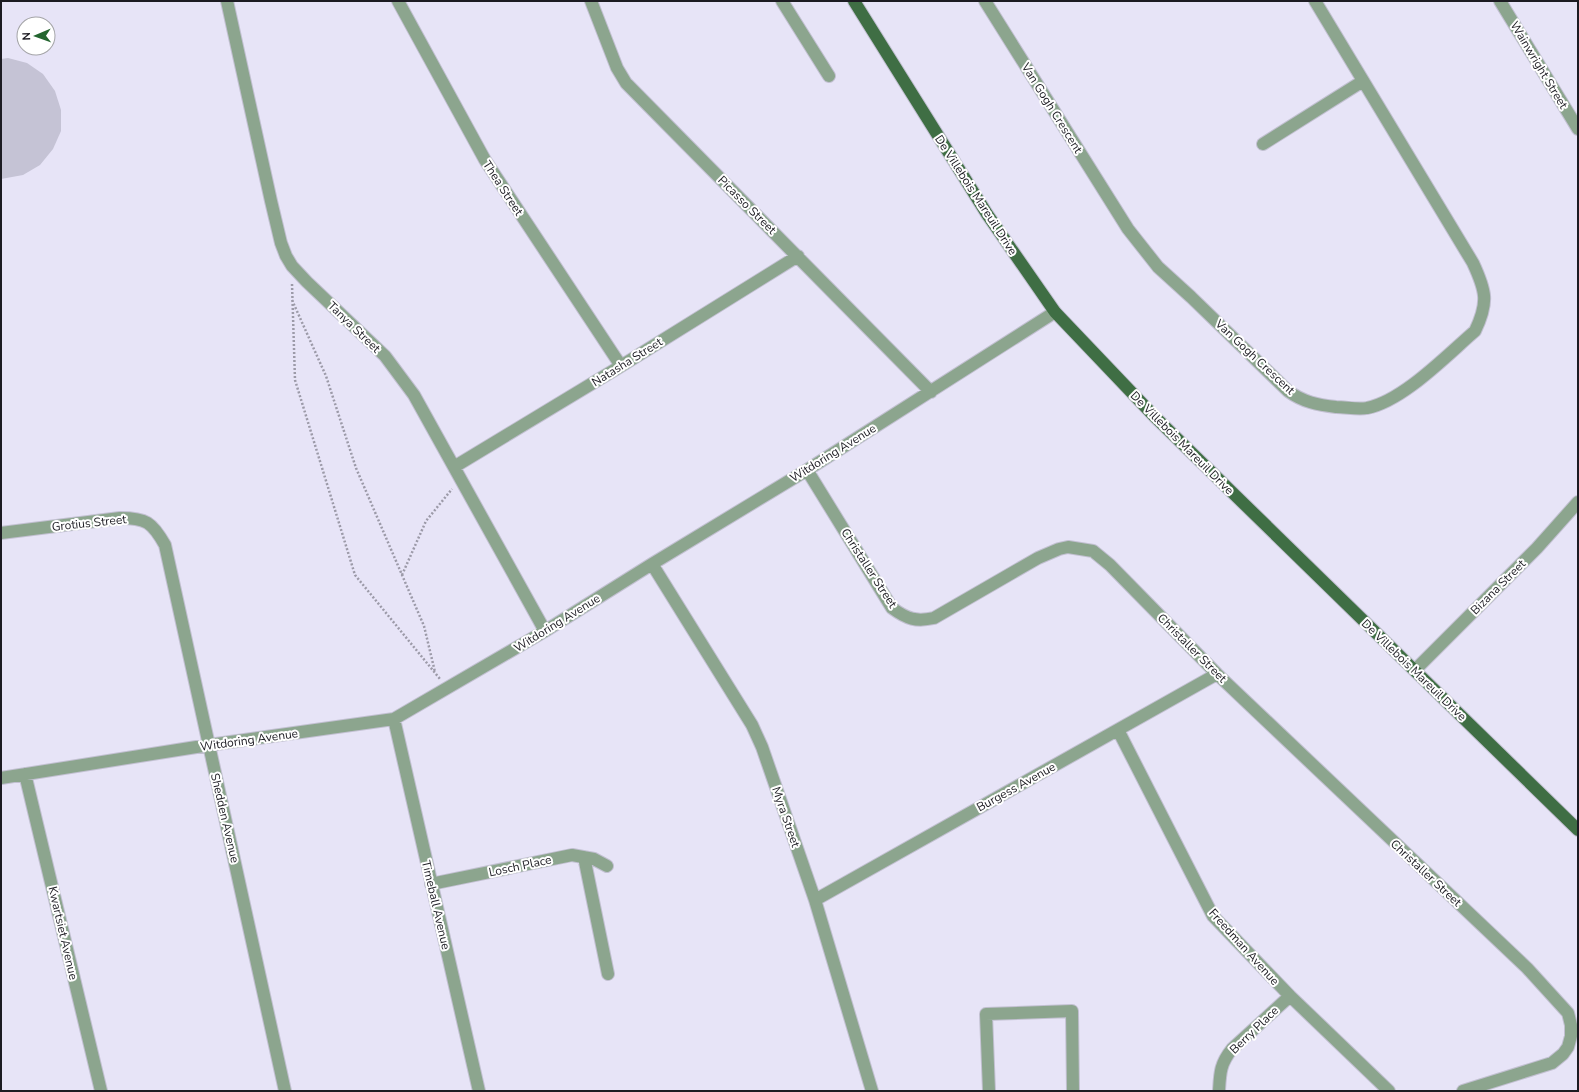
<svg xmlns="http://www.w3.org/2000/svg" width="1579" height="1092" font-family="'Nunito Sans',sans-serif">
	<rect width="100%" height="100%" fill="#e7e4f7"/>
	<!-- building -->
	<path fill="#c5c3d5" d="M 8,58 L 27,63 L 43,74 L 55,91 L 61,110 L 61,131 L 53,149 L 40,165 L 23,175 L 1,179 L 1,59 Z"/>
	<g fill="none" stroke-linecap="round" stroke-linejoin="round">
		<!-- minor casing -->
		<g stroke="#c2c0d1" stroke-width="14">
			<path id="minor" d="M 227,1 L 271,201 L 281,243 L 286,256 L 292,266 L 307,282 L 385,356 L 414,395 L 545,631
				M 398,1 L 485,160 L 621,366
				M 591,1 L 617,68 L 626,83 L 931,392
				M 782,1 L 829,76
				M 985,1 L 1128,229 L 1158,267 L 1191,297 L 1288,391 C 1303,402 1318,405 1336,407 C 1346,407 1358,410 1367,408 C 1403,401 1447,355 1475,331 C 1489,302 1486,291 1473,263 L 1315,1
				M 1500,1 L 1578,129
				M 1263,144 L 1363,81
				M 454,467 L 621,366 L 798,256
				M 807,470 L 892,608 C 907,619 916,622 934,618 L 1038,558 L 1059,549 L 1068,547 L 1093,551 L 1110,565 L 1217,674 L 1527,968 L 1568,1013 L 1571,1025 L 1571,1036 L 1568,1047 L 1563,1054 L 1552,1063 L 1463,1091
				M 1,533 L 120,518 C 146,518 152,522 165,545 L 285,1091
				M 652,564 L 752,725 L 762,747 L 815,900 L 872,1091
				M 1415,670 L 1537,548 L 1578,502
				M 394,719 L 479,1091
				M 1118,730 L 1213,916 L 1290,996 L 1389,1091
				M 25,774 L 101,1091
				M 1,778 L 209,745 L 394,719 L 545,631 L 652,564 L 807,470 L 1055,312
				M 584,857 L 608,974
				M 431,884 L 572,855 L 594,859 L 607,866
				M 815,900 L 1217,674
				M 989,1091 L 986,1014 L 1072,1011 L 1073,1091
				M 1219,1091 C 1220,1073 1220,1064 1232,1049 L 1290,996"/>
		</g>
		<!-- major casing -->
		<g stroke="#c2c0d1" stroke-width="14">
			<path id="major" d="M 854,1 L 987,214 L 1055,312 L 1155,417 L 1578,830"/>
		</g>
		<!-- path -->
		<path stroke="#9c9aa8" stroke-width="2.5" stroke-dasharray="2 2" stroke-linecap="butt" d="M 292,284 L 295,380 L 355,575 L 440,679
			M 292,300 L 326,376 L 356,468 L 424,626 L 435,672
			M 402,575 L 426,521 L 452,489"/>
		<!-- minor -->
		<use href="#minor" stroke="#8ca58e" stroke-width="12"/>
		<!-- major -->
		<use href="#major" stroke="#3f6e44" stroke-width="12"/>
	</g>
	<g text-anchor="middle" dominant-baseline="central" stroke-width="4" stroke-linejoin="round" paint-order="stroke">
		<!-- street labels -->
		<g font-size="12" fill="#1c1b22" stroke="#fff">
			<text transform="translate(1539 65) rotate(59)">Wainwright Street</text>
			<text transform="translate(1052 108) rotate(58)">Van Gogh Crescent</text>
			<text transform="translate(503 188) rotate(57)">Thea Street</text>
			<text transform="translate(976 195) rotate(57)">De Villebois Mareuil Drive</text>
			<text transform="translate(747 205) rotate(45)">Picasso Street</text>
			<text transform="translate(354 327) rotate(44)">Tanya Street</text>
			<text transform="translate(1255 357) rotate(43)">Van Gogh Crescent</text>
			<text transform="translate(627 362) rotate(-32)">Natasha Street</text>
			<text transform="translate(1182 443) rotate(45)">De Villebois Mareuil Drive</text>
			<text transform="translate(833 453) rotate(-32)">Witdoring Avenue</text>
			<text transform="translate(89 523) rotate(-6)">Grotius Street</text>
			<text transform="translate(869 568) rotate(57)">Christaller Street</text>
			<text transform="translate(1498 587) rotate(-45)">Bizana Street</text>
			<text transform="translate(557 623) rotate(-32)">Witdoring Avenue</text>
			<text transform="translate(1192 648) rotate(45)">Christaller Street</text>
			<text transform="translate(1414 670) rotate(44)">De Villebois Mareuil Drive</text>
			<text transform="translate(249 740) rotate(-8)">Witdoring Avenue</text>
			<text transform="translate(1016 787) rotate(-29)">Burgess Avenue</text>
			<text transform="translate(786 817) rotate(71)">Myra Street</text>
			<text transform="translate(225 818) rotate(77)">Shedden Avenue</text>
			<text transform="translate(520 866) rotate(-12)">Losch Place</text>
			<text transform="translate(1426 873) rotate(43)">Christaller Street</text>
			<text transform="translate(436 905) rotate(77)">Timeball Avenue</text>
			<text transform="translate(63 933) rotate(77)">Kwartsiet Avenue</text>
			<text transform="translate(1244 947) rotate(48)">Freedman Avenue</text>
			<text transform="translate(1254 1030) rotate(-44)">Berry Place</text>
		</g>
	</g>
	<!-- border -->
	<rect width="1579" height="1092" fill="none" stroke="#1c1b22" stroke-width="4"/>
	<!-- north arrow -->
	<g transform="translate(36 36) rotate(268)"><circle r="19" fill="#ffffff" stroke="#a4a4a7"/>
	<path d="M0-3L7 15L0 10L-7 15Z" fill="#23652f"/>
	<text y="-6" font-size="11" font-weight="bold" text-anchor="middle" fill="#1c1b22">N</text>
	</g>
</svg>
